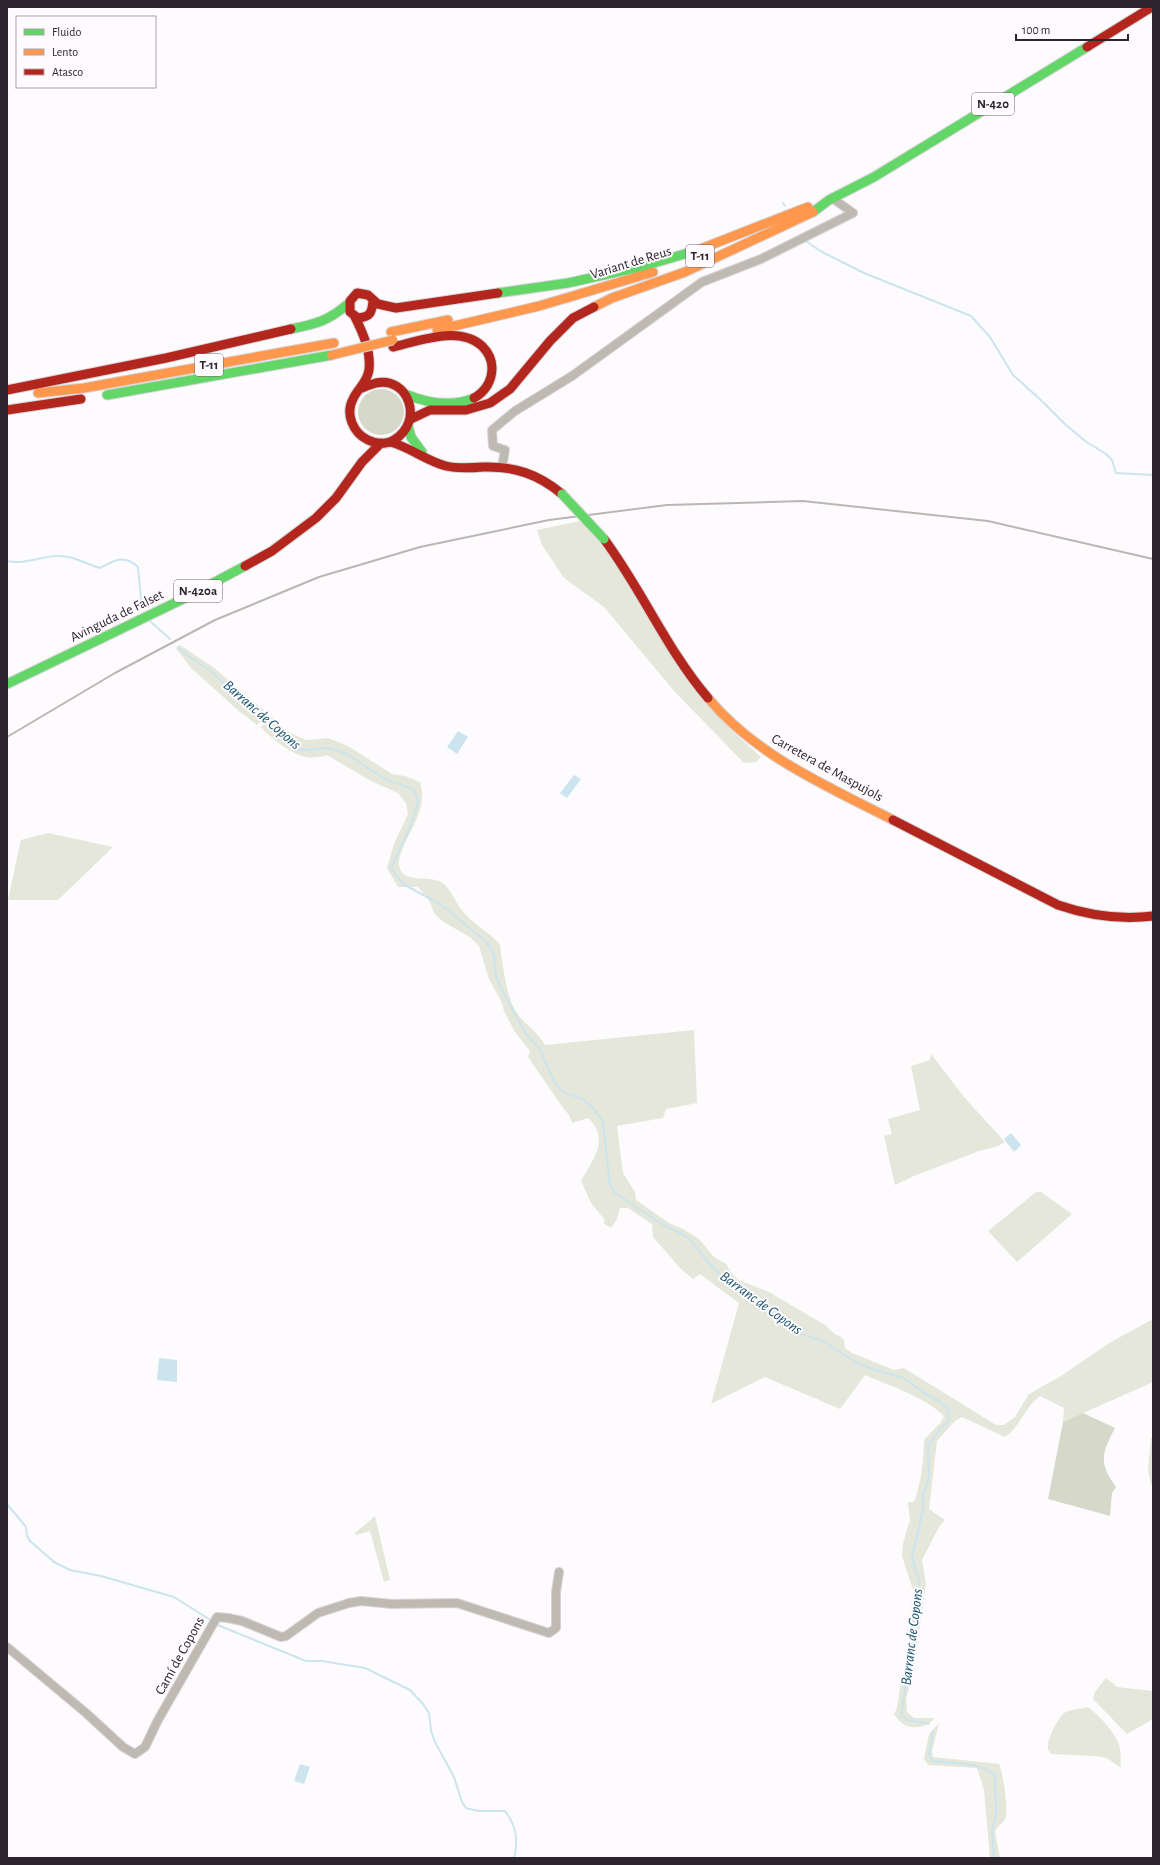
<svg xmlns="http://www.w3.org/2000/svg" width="1160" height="1865" font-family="'Alegreya Sans',sans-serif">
	<rect width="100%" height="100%" fill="#fdfbfd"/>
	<!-- green -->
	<path fill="#e4e7d9" d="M 580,521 L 600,543 L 622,573 L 729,728 L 761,757 L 756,762 L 744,763 L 675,692 L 604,607 L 564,578 L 542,545 L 537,530 Z
		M 180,645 L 213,667 L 268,714 L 257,725 L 240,712 L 191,668 L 176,648 Z
		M 272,717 L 286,731 L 306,740 L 328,738 L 348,746 L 392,774 L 405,776 L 420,782 C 428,805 412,827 403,848 C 401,853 398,859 399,865 C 403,887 432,872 445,885 C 453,893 457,907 468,917 C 474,923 497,939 500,945 C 501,950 501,956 502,960 C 504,974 508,999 515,1010 C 523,1024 538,1031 545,1045 L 694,1030 L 697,1103 L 666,1109 L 663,1118 L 617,1126 L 623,1173 L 635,1192 L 636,1200 L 669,1223 L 683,1229 L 699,1239 L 714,1257 L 726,1264 L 732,1274 L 738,1280 L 769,1292 L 825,1325 L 836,1335 L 840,1336 L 844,1340 L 845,1348 L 852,1353 L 894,1370 L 904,1368 L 996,1425 L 1004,1425 L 1015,1417 L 1029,1394 L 1061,1376 L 1111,1342 L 1153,1319 L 1153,1382 L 1063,1422 L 1064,1408 L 1040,1396 C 1025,1407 1020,1427 1005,1437 L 962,1417 L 955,1421 L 937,1441 L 929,1509 L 945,1520 L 939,1527 L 922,1560 L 926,1583 L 914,1669 L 906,1699 L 907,1712 L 914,1718 L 935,1718 C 922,1731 904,1731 894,1714 L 897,1708 L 901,1682 L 909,1652 L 911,1609 L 914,1593 L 902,1556 L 903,1543 L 910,1520 L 908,1502 L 914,1502 C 922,1481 923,1462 924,1440 L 941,1422 L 944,1416 C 925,1397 890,1386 865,1375 L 840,1409 L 765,1377 L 711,1404 L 739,1303 L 700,1274 L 693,1279 L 680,1268 L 653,1237 L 652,1224 L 628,1208 L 620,1208 L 617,1219 L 611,1228 L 603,1223 L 605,1220 L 591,1203 L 581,1181 C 592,1161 611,1139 588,1118 L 572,1123 L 569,1115 L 561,1105 L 528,1057 L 530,1051 L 515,1032 L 504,1011 L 502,1003 L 489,979 L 479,946 L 471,938 L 442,921 L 434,913 L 429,900 L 418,887 L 398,887 L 387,868 L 394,844 L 408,814 L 406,803 L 398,793 L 369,780 L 327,755 C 320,757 310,759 302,756 C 291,753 268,736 261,727 Z
		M 48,833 L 113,847 L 58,900 L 8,900 L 21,840 Z
		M 931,1054 L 964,1097 L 1005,1142 L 998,1146 L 979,1151 L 914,1176 L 895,1185 L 884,1136 L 892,1134 L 888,1119 L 920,1110 L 911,1066 L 930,1060 Z
		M 1036,1192 L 1041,1192 L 1072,1214 L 1017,1262 L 988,1231 Z
		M 1151,1438 L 1153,1438 L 1153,1484 L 1151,1485 L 1148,1470 Z
		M 375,1516 L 390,1580 L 384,1582 L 370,1531 L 356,1535 L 355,1533 Z
		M 1106,1678 L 1117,1687 L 1153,1691 L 1153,1719 L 1127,1734 L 1093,1699 L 1095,1692 Z
		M 1088,1707 C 1099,1715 1118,1735 1120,1749 C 1121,1755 1120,1762 1121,1768 L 1107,1758 L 1096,1756 L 1051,1754 C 1049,1751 1047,1749 1048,1745 C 1048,1739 1058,1718 1063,1714 C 1069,1709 1081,1709 1088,1707 Z
		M 939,1723 L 932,1751 L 933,1757 L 999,1764 C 1003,1774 1009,1809 1005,1819 C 1003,1823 997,1827 995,1831 L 1000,1858 L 990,1858 L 984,1790 L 977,1768 L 928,1765 L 924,1759 L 929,1734 Z"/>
	<!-- forest -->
	<path fill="#d6d9ca" d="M358 412a23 23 0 1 1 46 0a23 23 0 1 1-46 0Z
		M 1083,1413 L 1115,1428 C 1102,1453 1098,1462 1116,1487 L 1112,1493 L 1110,1516 L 1048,1499 L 1063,1422 Z"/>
	<!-- water -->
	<path fill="#cce4ee" d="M 458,731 L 468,737 L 457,754 L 447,747 Z
		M 574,775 L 581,779 L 567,798 L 560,793 Z
		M 1011,1133 L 1021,1145 L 1014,1152 L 1004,1139 Z
		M 159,1358 L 177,1360 L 177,1382 L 157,1380 Z
		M 300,1764 L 310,1767 L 304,1784 L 294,1781 Z"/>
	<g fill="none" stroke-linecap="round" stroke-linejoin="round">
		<!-- stream -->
		<path stroke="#cce4ee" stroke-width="2" d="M 783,203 L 785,206
			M 804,240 L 822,252 L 864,273 L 971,316 L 990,337 L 1013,375 L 1043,402 L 1065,424 L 1085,441 L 1106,454 L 1112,460 L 1116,473 L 1153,475
			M 7,561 C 24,565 39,557 56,556 C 73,555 85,564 100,568 C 115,560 124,554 138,567 L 142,609
			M 151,622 L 170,639
			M 178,647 L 186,654 L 212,672 L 296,749 C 308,753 319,746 332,749 C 351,753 364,767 380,776 C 391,783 403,784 414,790 L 418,802 L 410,827 L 391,868 L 403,884 L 440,904 L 487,942 L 494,955 L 496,977 L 507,1000 L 526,1034 L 539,1048 L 555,1084 L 565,1093 L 583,1099 L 594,1109 L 603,1122 L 610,1186 L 615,1193 L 663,1225 L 684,1235 L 691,1241 L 702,1255 L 724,1279 L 763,1301 L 776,1311 L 789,1326 L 801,1334 L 823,1341 L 855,1362 L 875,1370 L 904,1378 L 924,1393 L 939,1401 L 947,1408 L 949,1420 L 937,1433 L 928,1446 L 929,1478 L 923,1495 L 923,1510 L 912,1557 L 919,1580 L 920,1597 L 901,1716 L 908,1720 L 929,1724
			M 7,1504 L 26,1527 L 27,1536 L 30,1541 L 54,1562 L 70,1570 L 101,1576 L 174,1597 L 212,1621
			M 215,1624 L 306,1661 L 322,1661 L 365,1668 L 410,1690 L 423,1704 L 429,1713 L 431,1731 L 435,1742 L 454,1777 L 462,1802 L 466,1808 L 478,1811 L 505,1811 C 516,1825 519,1840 514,1858
			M 933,1731 L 929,1754 L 932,1761 C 955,1764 976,1761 995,1775 L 996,1815 L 992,1829 L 994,1858"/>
		<!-- street casing -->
		<g stroke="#d7d4d8" stroke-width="10">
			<path id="street" d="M 832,198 L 853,213
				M 502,467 L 505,450 L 493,446 L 492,430 L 515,411 L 572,376 L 702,282 L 761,259 L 853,213
				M 7,1647 L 86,1713 L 123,1747 L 135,1754 L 145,1747 L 158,1720 L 217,1617 L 228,1618 L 242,1621 L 281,1637 L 286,1636 L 318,1613 L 349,1603 L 361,1601 L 392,1604 L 457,1603 L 549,1633 L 556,1628 L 556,1592 L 559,1572"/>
		</g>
		<!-- fast casing -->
		<g stroke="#d7d4d8" stroke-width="11">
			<path id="fast" d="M 813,212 L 829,200 L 874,177 L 1087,47
				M 498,293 L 568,283 L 644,266 L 698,250
				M 291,329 C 316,324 328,321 348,304
				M 405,394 C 427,403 451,408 474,398
				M 107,395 L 332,355
				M 408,426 L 411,437 L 422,452
				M 7,684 L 183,599 L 245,566"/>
		</g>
		<!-- slow casing -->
		<g stroke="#d7d4d8" stroke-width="11">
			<path id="slow" d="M 698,250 L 808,207
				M 573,296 L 653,272
				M 594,307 L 612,298 L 685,272 L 813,212
				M 437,330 L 539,306 L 573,296
				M 391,332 L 448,320
				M 38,393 L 84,388 L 334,343
				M 708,698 C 756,756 827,786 893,820"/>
		</g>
		<!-- jam casing -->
		<g stroke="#d7d4d8" stroke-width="11">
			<path id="jam" d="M 1087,47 L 1152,7
				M 373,301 C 372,313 370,317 358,318 L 350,312 L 350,301 L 357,293 L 368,295 L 378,304 L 396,308 L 498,293
				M 355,317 C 363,333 371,351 369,370 C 367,383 358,388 353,399 C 345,414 353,433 368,440 C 376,444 386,445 394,440 C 425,421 408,376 376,383 C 372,384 367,386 362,388
				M 393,347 C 419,341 459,325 482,346 C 488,352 492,360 492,368 C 492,381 485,392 474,398
				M 7,390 L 166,358 L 291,329
				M 7,410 L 81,399
				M 411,419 L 430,410 L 466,410 L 490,403 L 510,389 L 550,341 L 573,318 L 594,307
				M 390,442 C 410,447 426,461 446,466 C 458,469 471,468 483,467 C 514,466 538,474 562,494
				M 604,539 C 642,590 667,650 708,698
				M 245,566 L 272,551 L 316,518 L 336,498 L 362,462 L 381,443
				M 893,820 L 1058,905 C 1090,916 1120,920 1153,916"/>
		</g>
		<!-- street -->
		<use href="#street" stroke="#bebab1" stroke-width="8"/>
		<!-- fast -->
		<use href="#fast" stroke="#63d668" stroke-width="9"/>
		<!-- slow -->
		<use href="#slow" stroke="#ff974d" stroke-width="9"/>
		<!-- jam -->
		<use href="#jam" stroke="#b3261e" stroke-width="9"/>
		<!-- rail -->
		<path stroke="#b9b6b3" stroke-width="2" d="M 7,737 L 115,673 L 215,620 L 319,577 L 420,547 L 549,520 L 667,505 L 803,501 L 988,521 L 1153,559"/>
		<!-- fast-bridge casing -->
		<g stroke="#d7d4d8" stroke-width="11" stroke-linecap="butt">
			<path id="fast-bridge" d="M 562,494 L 604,539"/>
		</g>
		<!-- slow-bridge casing -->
		<g stroke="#d7d4d8" stroke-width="11" stroke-linecap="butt">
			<path id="slow-bridge" d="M 332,355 L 393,340"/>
		</g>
		<!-- fast-bridge -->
		<use href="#fast-bridge" stroke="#63d668" stroke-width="9"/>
		<!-- slow-bridge -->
		<use href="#slow-bridge" stroke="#ff974d" stroke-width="9"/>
	</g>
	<g text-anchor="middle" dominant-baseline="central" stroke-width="4" stroke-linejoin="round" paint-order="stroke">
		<!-- shield labels -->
		<g fill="#fefafe" stroke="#6b656c" stroke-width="1">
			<rect x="972" y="93" width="42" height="22" rx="3"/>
			<rect x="686" y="245" width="28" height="22" rx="3"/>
			<rect x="195" y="354" width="28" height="22" rx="3"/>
			<rect x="174" y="580" width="48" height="22" rx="3"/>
		</g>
		<g font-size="13" font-weight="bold" fill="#2c252d">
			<text x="993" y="104">N-420</text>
			<text x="700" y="256">T-11</text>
			<text x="209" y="365">T-11</text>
			<text x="198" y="591">N-420a</text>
		</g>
		<!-- street labels -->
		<g font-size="14" fill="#2c252d" stroke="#fefafe">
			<text transform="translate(631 263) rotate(-17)">Variant de Reus</text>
			<text transform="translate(117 616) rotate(-26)">Avinguda de Falset</text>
			<text transform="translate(827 768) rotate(29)">Carretera de Maspujols</text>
			<text transform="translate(180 1656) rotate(-61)">Camí de Copons</text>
		</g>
		<!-- water labels -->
		<g font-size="15" font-style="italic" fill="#17576d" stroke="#fefafe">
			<text transform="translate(262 715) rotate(41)">Barranc de Copons</text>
			<text transform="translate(761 1303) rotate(36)">Barranc de Copons</text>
			<text transform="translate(912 1637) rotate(-83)">Barranc de Copons</text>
		</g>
	</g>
	<!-- border -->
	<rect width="1160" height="1865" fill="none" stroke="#2c252d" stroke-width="16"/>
	<!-- legend -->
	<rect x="16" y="16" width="140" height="72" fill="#fefafe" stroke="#aaa5aa"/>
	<rect x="24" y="29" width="20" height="6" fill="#63d668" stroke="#aaa5aa"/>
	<text x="52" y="36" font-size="12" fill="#2c252d">Fluido</text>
	<rect x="24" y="49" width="20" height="6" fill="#ff974d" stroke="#aaa5aa"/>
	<text x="52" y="56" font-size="12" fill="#2c252d">Lento</text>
	<rect x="24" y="69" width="20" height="6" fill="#b3261e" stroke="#aaa5aa"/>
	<text x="52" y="76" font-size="12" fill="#2c252d">Atasco</text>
	<!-- scale -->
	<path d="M1016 34v6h112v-6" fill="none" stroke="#2c252d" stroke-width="2"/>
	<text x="1022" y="34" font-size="12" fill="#2c252d" stroke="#fefafe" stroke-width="3" paint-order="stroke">100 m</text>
</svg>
